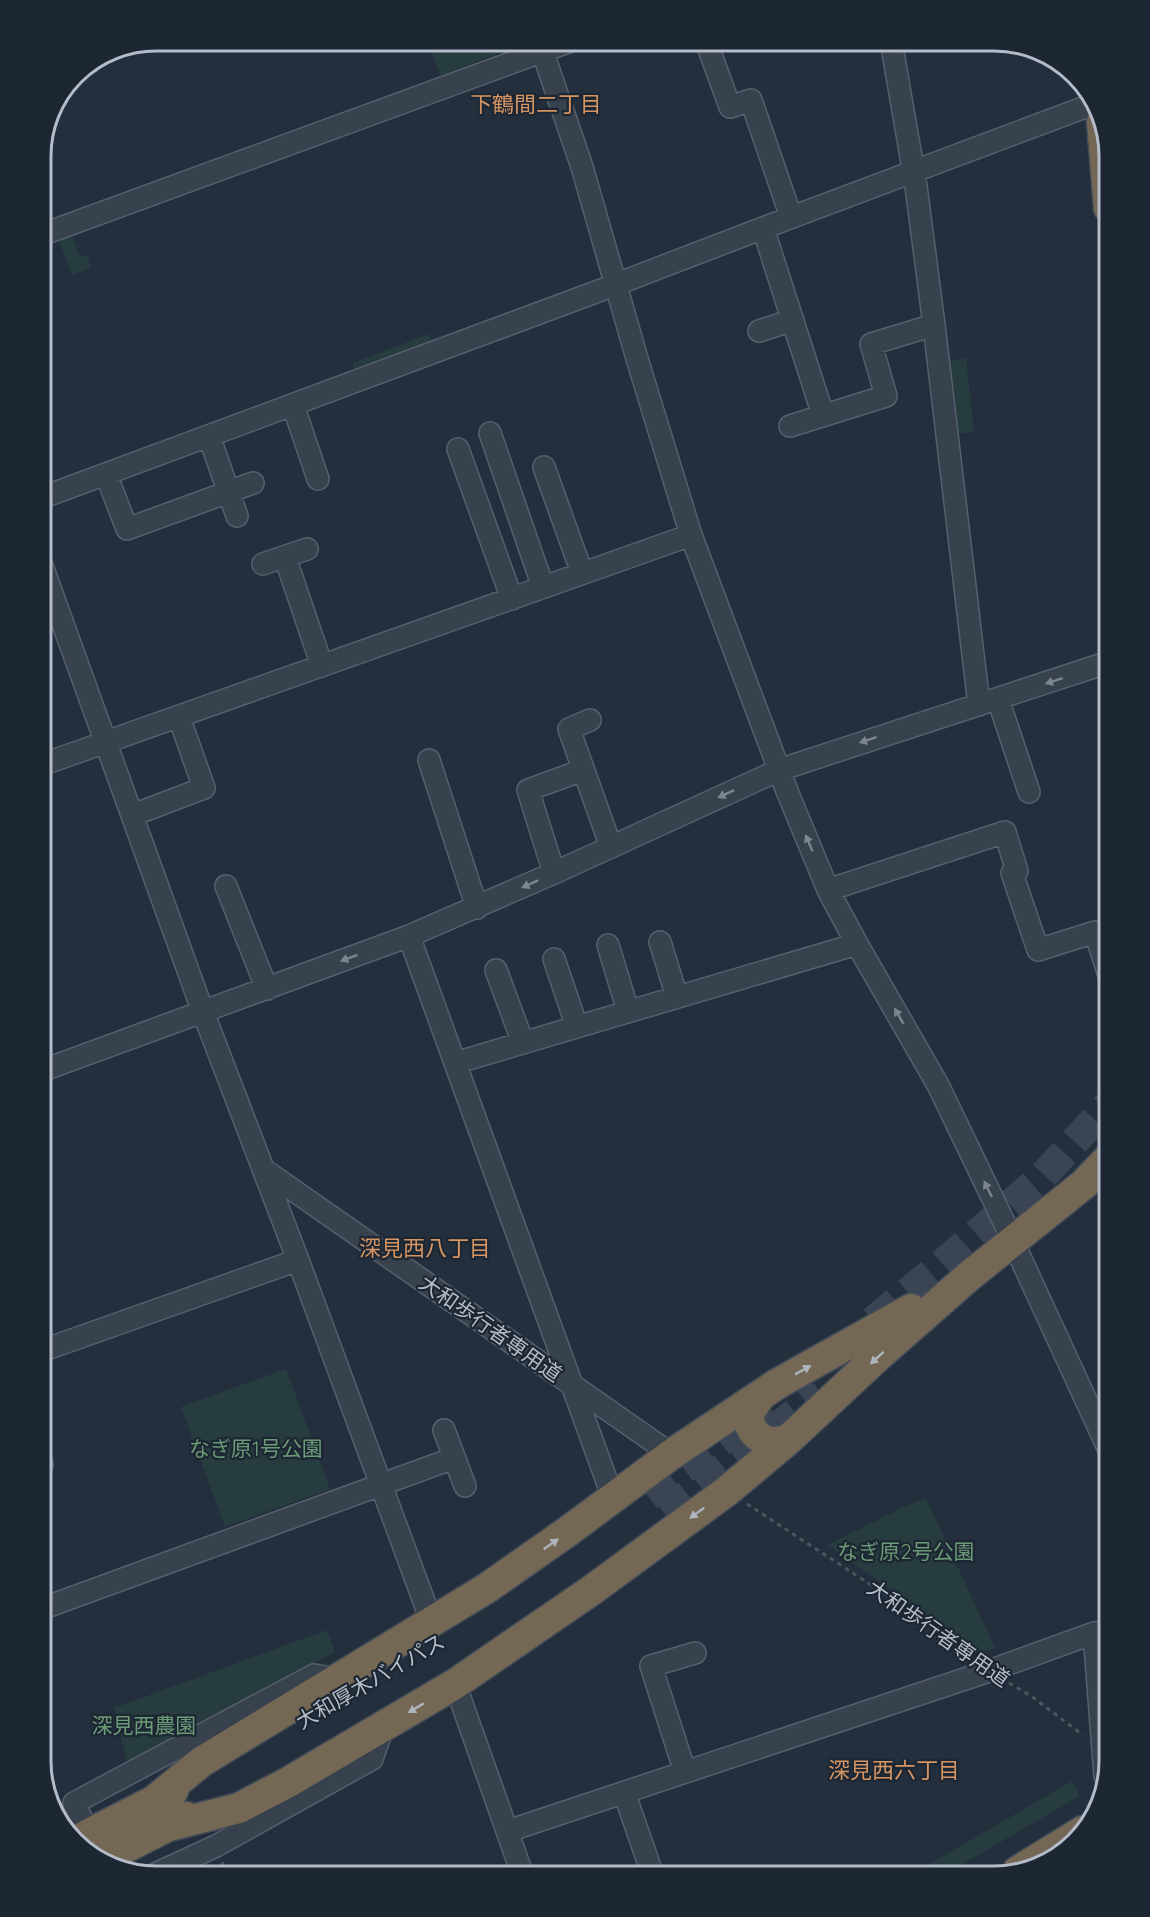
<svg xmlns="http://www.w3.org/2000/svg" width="1150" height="1917" font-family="Quicksand,'Noto Sans JP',sans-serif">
	<rect width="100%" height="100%" fill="#242f3e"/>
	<!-- green -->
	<path fill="#263c3f" d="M 427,41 L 526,41 L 526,42 L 441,76 Z
		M 72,235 L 80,257 L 87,255 L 91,268 L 72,275 L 59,240 Z
		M 429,334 L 433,345 L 356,374 L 352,363 Z
		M 966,358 L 974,432 L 953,434 L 945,361 Z
		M 286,1369 L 330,1489 L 225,1527 L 181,1407 Z
		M 926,1498 L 995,1648 L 980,1653 L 828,1545 L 908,1505 Z
		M 327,1630 L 335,1652 L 127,1762 L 114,1708 Z
		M 1072,1781 L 1080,1796 L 942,1876 L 909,1876 Z"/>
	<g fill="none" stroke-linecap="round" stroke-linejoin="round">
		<!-- highway-tunnel -->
		<path stroke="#3a4453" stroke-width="30" stroke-dasharray="30 15" stroke-linecap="butt" d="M 873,1321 L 940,1266 L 1044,1175 L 1109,1104
			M 648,1496 L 768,1406
			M 664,1513 L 821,1393"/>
		<!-- minor casing -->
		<g stroke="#565f6c" stroke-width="24">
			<path id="minor" d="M 539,41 L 582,167 L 638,362 L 691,535 L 787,791 L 828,890 L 857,944 L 938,1085 L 1003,1220 L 1109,1450
				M 706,41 L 730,107 L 751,100 L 791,217
				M 891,41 L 916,186 L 934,325 L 979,705
				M 763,228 L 823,415
				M 41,235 L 571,41
				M 759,331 L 793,320
				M 293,405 L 318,479
				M 790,426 L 886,396 L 871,344 L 934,325
				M 490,433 L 543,587
				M 209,436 L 237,516
				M 458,449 L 512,599
				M 544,467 L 582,573
				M 106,474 L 127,529 L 253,483
				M 41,498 L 604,289 L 763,228 L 1096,103
				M 285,557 L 322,666
				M 41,563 L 203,1012 L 298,1260 L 432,1623
				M 263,564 L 307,549
				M 998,699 L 1029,792
				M 590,720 L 569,729 L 611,847
				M 429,760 L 477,908
				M 41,765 L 691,535
				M 133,815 L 204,788 L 179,717
				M 554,873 L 528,790 L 583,770
				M 1012,873 L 1038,950 L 1095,932 L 1109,975
				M 226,886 L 267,989
				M 828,890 L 1005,832 L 1017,871
				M 409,936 L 613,1498
				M 660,942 L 677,997
				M 608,945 L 628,1011
				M 554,959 L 577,1027
				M 496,970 L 523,1043
				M 455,1063 L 857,944
				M 41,1071 L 409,936 L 554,873 L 779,770 L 1109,662
				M 263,1169 L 661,1447
				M 41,1351 L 298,1260
				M 444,1430 L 465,1486
				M 41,1460 L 42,1465
				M 41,1609 L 454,1458
				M 1094,1633 L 1105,1776
				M 455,1684 L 523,1876
				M 685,1772 L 651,1666 L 695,1653
				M 624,1792 L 653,1876
				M 508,1831 L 989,1671 L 1094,1633 L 1109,1632
				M 89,1834 L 74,1803 L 314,1675 L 338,1679
				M 151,1876 L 216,1846 L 372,1759 L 383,1727"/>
		</g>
		<!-- highway casing -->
		<g stroke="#434c59" stroke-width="33">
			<path id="highway" d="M 1102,122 L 1109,208
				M 760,1396 C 757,1401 752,1407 750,1413 C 745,1428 761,1443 775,1442 C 779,1442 785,1440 789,1439
				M 155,1800 L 201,1762 L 487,1588 L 567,1532 L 672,1454 L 777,1384 L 911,1309
				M 169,1826 L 239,1808 L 287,1783 L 455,1684 L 592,1590 L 727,1491 L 789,1439 L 877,1357 L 968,1277 L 1084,1184 L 1109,1158
				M 77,1840 L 173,1791
				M 101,1860 L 186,1817
				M 1018,1871 L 1083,1831"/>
		</g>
		<!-- path -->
		<path stroke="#44595c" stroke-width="3" stroke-dasharray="4.5 4.5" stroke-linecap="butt" d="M 747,1504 L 908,1609 L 972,1658
			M 1009,1683 L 1031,1696 L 1083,1735
			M 222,1862 L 226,1876"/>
		<!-- minor -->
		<use href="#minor" stroke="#38414e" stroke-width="21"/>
		<!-- highway -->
		<use href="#highway" stroke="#746855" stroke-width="30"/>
	</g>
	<!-- one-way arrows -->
	<defs><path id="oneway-solid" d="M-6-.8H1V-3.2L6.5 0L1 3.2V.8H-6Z" transform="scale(1.5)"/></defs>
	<g fill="#7c8592">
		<use href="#oneway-solid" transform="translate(1054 681) rotate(162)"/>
		<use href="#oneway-solid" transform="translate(868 740) rotate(162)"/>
		<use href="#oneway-solid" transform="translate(726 794) rotate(155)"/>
		<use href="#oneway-solid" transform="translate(809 843) rotate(-113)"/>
		<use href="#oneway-solid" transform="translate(530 884) rotate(156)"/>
		<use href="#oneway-solid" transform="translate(349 958) rotate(159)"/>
		<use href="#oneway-solid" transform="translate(899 1016) rotate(-120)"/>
		<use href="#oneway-solid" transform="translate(988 1189) rotate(-116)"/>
	</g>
	<g fill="#aeb4bd">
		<use href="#oneway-solid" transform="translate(877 1358) rotate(138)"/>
		<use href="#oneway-solid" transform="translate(803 1370) rotate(-29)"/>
		<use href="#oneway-solid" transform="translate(697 1513) rotate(144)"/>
		<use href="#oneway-solid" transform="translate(551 1544) rotate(-35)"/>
		<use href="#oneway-solid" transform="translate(416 1708) rotate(149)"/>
	</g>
	<g text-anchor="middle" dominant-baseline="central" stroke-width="4.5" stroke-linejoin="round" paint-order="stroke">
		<!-- street labels -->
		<g font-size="21" fill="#b4bcc9" stroke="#1d2633">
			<text transform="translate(491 1328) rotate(35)">大和歩行者専用道</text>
			<text transform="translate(939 1633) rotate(35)">大和歩行者専用道</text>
			<text transform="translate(370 1681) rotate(-30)">大和厚木バイパス</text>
		</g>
		<!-- park labels -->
		<g font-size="21" fill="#6b9a76" stroke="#1d2633">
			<text x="256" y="1448">なぎ原1号公園</text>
			<text x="906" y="1551">なぎ原2号公園</text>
			<text x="144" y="1725">深見西農園</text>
		</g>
		<!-- neighbourhood labels -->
		<g font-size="22" fill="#d59563" stroke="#1d2633">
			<text x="536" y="104">下鶴間二丁目</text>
			<text x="425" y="1248">深見西八丁目</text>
			<text x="894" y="1770">深見西六丁目</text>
		</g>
	</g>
	<!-- crop -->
	<path d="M0 0H1150V1917H0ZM156 51H994A105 105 0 0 1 1099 156V1761A105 105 0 0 1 994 1866H156A105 105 0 0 1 51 1761V156A105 105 0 0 1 156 51Z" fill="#1d2633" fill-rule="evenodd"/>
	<path fill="none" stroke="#b4bcc9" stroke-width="3" d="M156 51H994A105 105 0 0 1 1099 156V1761A105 105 0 0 1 994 1866H156A105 105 0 0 1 51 1761V156A105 105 0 0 1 156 51Z"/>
</svg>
